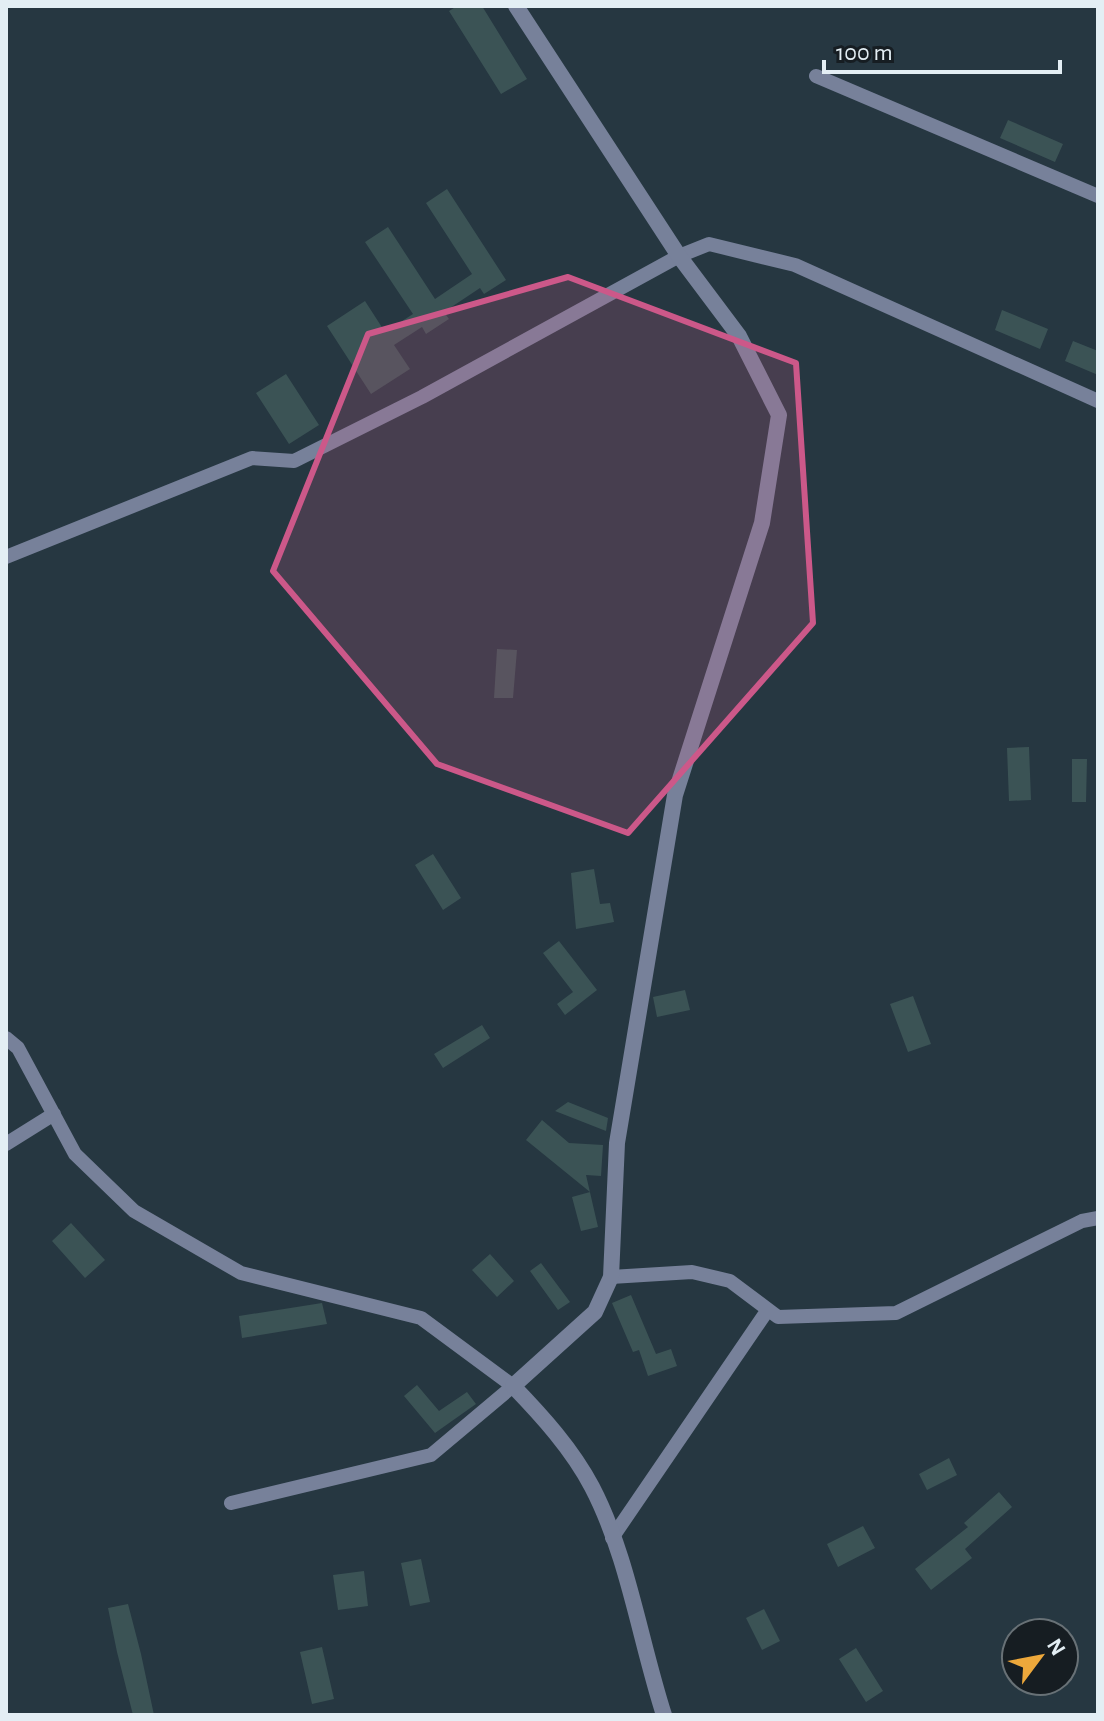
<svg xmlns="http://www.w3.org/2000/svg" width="1104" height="1721" font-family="'Alegreya Sans',sans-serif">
	<rect width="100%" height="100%" fill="#263741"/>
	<!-- building -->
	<path fill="#3b5355" d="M 457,6 L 482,6 L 527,79 L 501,94 L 449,11 Z
		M 1008,120 L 1063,144 L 1055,162 L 1000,138 Z
		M 447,189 L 506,280 L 484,294 L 480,288 L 444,312 L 449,319 L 426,334 L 422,327 L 394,345 L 410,369 L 371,394 L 327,326 L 365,301 L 385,332 L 413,314 L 365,242 L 388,227 L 435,299 L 472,274 L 426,203 Z
		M 1002,310 L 1048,329 L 1040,349 L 995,330 Z
		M 1073,341 L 1098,351 L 1098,375 L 1065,361 Z
		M 286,374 L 319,425 L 289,444 L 256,393 Z
		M 497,649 L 517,650 L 513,698 L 494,698 Z
		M 1029,747 L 1031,800 L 1009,801 L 1007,748 Z
		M 1072,759 L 1087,759 L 1086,802 L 1072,802 Z
		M 433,854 L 461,898 L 443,910 L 415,865 Z
		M 594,869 L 600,904 L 610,903 L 614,922 L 576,929 L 571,873 Z
		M 559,941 L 597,990 L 565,1015 L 557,1004 L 573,992 L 543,953 Z
		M 685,990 L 690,1010 L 657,1017 L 653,997 Z
		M 913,996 L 931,1044 L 908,1052 L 890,1004 Z
		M 482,1025 L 490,1038 L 443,1068 L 434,1054 Z
		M 568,1102 L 608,1118 L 606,1131 L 555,1111 Z
		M 542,1120 L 569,1143 L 603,1145 L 601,1176 L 586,1175 L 598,1227 L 581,1231 L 572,1197 L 590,1192 L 526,1140 Z
		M 71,1223 L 105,1260 L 85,1278 L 52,1241 Z
		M 490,1254 L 514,1281 L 497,1297 L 472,1270 Z
		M 541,1263 L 570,1302 L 558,1310 L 530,1271 Z
		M 631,1295 L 656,1354 L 671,1349 L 677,1366 L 648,1376 L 639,1350 L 633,1352 L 612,1303 Z
		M 322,1303 L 327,1324 L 242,1338 L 239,1316 Z
		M 417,1385 L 439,1411 L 467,1392 L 476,1404 L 435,1433 L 404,1396 Z
		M 949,1458 L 957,1475 L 927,1490 L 919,1474 Z
		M 999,1492 L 1012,1507 L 965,1549 L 972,1558 L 931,1590 L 915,1569 L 968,1527 L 964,1523 Z
		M 863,1526 L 875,1548 L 838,1567 L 827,1544 Z
		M 421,1559 L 430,1602 L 410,1606 L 401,1563 Z
		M 364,1571 L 368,1606 L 338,1610 L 333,1575 Z
		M 128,1604 L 141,1654 L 154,1715 L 133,1715 L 117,1652 L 108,1608 Z
		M 764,1609 L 780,1641 L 762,1650 L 746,1618 Z
		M 322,1647 L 334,1699 L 312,1704 L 300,1652 Z
		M 856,1648 L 883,1691 L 866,1702 L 839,1659 Z"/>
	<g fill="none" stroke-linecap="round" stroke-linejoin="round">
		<!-- minor -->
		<path stroke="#77819a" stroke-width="14" d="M 816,76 L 1098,196
			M 6,557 L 252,458 L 294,461 L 422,397 L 679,256 L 709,244 L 795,265 L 1098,401
			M 6,1038 L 18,1048 L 75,1154 L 134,1211 L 241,1273 L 421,1318 L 513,1386 L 431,1455 L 231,1503
			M 6,1144 L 54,1114
			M 611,1277 L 692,1272 L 730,1281 L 778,1317 L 896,1313 L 1082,1221 L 1098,1218
			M 612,1538 L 767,1311"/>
		<!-- tertiary -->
		<path stroke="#77819a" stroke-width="16" d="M 516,6 L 679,256 L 739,336 L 779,415 L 762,523 L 675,795 L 617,1143 L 611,1277 L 595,1312 L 513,1386 C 542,1416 572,1449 592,1487 C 628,1556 640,1641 664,1715"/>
	</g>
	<!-- marked area -->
	<path fill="#cc5889" fill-opacity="0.2" stroke="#cc5889" stroke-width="6" stroke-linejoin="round" d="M 568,277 L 796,363 L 813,623 L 628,833 L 437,764 L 273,571 L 368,334 Z"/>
	<!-- border -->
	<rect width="1104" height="1721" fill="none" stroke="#e3eef4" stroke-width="16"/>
	<!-- north arrow -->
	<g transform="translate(1040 1657) rotate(58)"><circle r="38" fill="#161d22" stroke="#687176" stroke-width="2"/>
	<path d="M0-6L14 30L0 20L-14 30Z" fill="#eda83b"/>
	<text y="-12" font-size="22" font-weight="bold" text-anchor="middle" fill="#e3eef4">N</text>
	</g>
	<!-- scale -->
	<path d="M824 60v12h236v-12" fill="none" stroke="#e3eef4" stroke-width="4"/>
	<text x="836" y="60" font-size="24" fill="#e3eef4" stroke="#161d22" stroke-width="6" paint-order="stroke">100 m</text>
</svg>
